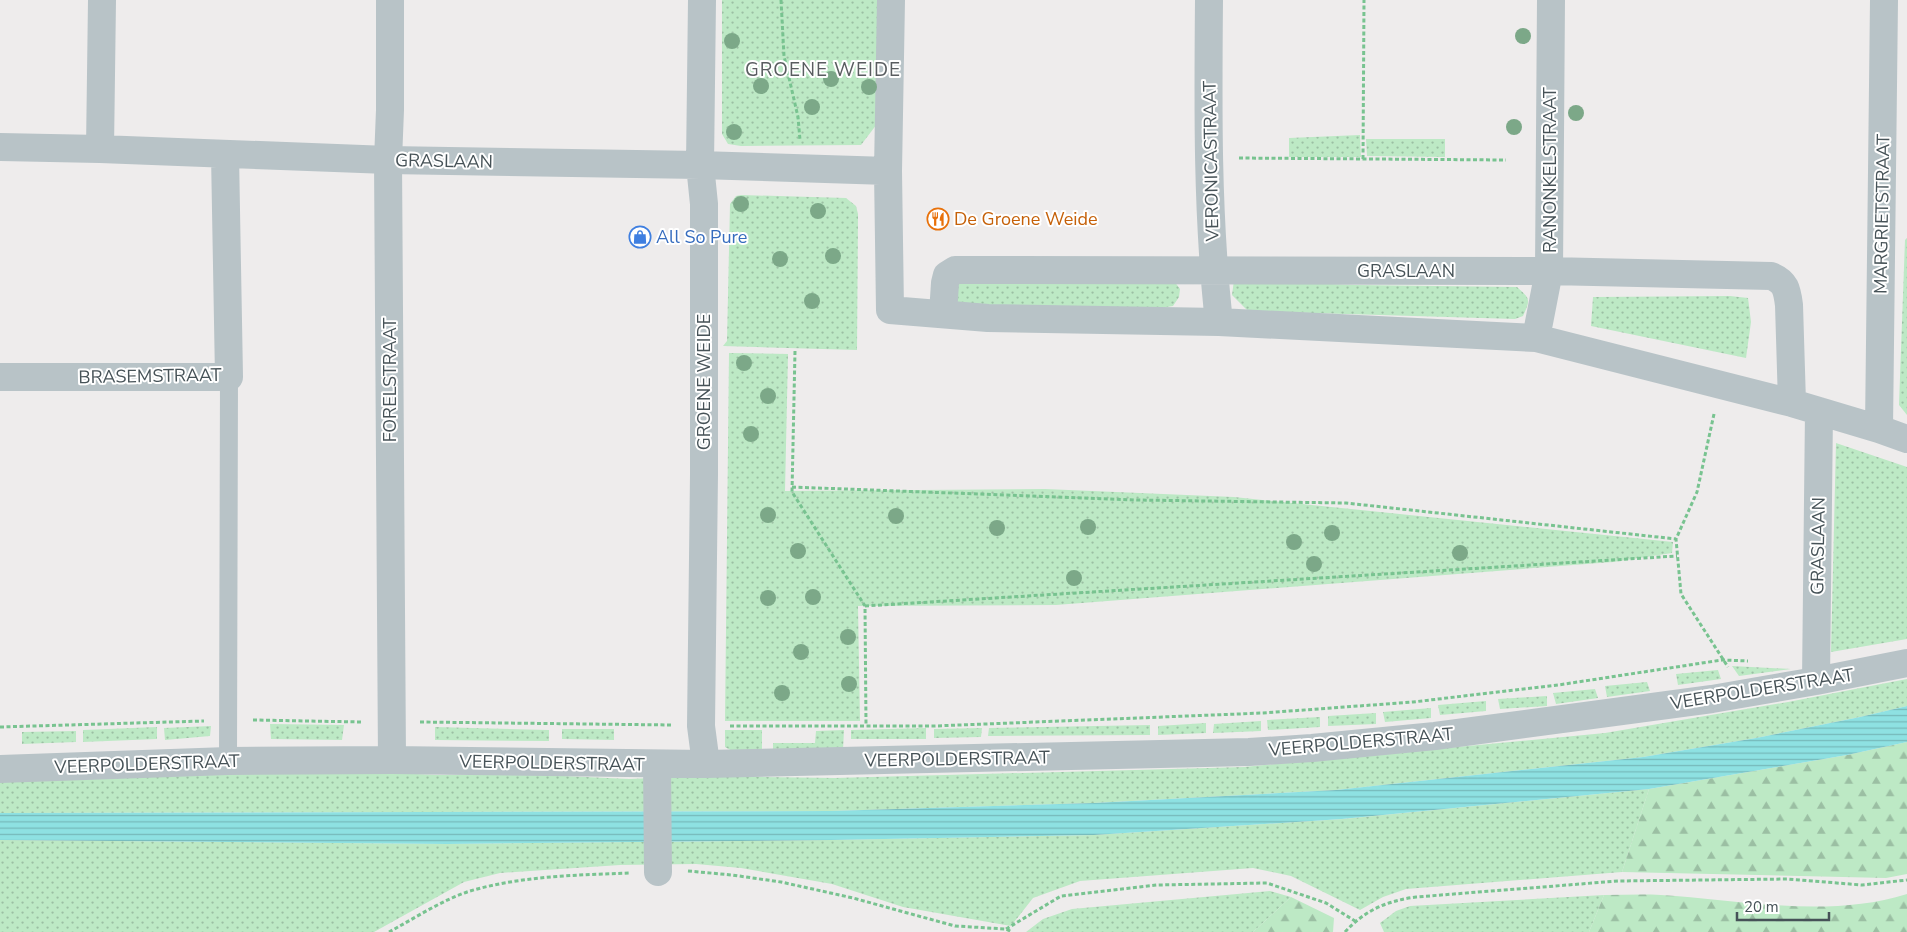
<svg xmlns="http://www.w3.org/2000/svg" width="1907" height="932" font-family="'Nunito Sans',sans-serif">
	<defs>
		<pattern id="grass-dots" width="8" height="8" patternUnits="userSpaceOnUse" patternTransform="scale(1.25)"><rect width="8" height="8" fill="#bde9c5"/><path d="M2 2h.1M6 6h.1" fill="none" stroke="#9bbfa3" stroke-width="1.8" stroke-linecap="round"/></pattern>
		<pattern id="forest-firs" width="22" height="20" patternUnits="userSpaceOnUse" patternTransform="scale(1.25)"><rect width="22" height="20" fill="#bde9c5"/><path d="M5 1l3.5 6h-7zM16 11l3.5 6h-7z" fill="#9bbfa3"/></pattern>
		<pattern id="water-rules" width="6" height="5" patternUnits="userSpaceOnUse" patternTransform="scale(1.25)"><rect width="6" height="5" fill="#8ee1e2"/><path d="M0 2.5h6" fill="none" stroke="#76b9ba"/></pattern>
	</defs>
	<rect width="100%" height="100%" fill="#eeecec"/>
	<!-- grass -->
	<path fill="url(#grass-dots)" d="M 722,0 L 879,0 L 877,124 L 861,145 L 741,146 L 728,144 L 722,134 Z
		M 1360,135 L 1361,157 L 1289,157 L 1289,138 Z
		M 1366,139 L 1445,139 L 1445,157 L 1367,156 Z
		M 741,195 L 846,198 L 856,206 L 858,214 L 857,350 L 723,346 L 727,341 L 730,204 L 736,196 Z
		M 1907,238 L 1907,415 L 1899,405 L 1905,240 Z
		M 960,277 L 1174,281 L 1180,289 L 1179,297 L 1173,306 L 1161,308 L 954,305 Z
		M 1234,280 L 1356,285 L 1517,287 C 1530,299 1531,299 1523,316 L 1515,319 L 1248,311 L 1232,295 Z
		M 1730,296 L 1748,298 L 1751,322 L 1746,358 L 1591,326 L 1593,297 Z
		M 729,353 L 788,354 L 785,491 L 1045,489 L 1234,497 L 1673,542 L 1672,553 L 1613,562 L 1056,605 L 858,606 L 860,721 L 725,721 Z
		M 1836,443 L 1907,467 L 1907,639 L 1831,652 Z
		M 1732,666 L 1791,669 L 1739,676 Z
		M 1718,670 L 1721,679 L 1678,685 L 1676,674 Z
		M 1907,679 L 1907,706 L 1860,717 L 1756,738 L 1643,757 L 1336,790 L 1094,803 L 831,811 L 0,813 L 0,777 L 325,770 L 439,775 L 521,774 L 629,779 L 701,776 L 835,778 L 1244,767 L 1605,733 L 1788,702 Z
		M 1647,682 L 1650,691 L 1607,697 L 1605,686 Z
		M 1595,689 L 1598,698 L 1556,704 L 1553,693 Z
		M 1547,696 L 1547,706 L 1500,709 L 1498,699 Z
		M 1486,701 L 1486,711 L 1440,715 L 1438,705 Z
		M 1431,708 L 1431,718 L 1385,722 L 1383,712 Z
		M 1376,713 L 1376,724 L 1328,726 L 1328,716 Z
		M 1320,717 L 1320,727 L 1268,730 L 1267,720 Z
		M 1261,721 L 1261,731 L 1213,733 L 1214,724 Z
		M 1206,723 L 1206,733 L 1158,735 L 1158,726 Z
		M 270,724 L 344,725 L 342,740 L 271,739 Z
		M 1150,725 L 1150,735 L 988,736 L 989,728 Z
		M 211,726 L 210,736 L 165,740 L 164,728 Z
		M 157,727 L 157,739 L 83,742 L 83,730 Z
		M 435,727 L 549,730 L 549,741 L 435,740 Z
		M 926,728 L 926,739 L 851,739 L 851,730 Z
		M 982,728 L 981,737 L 934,738 L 934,729 Z
		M 562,729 L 614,729 L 614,740 L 562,739 Z
		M 725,730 L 762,730 L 762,751 L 734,752 L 725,747 Z
		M 844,730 L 843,750 L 773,751 L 773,743 L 815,743 L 816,731 Z
		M 76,731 L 76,742 L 22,744 L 22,732 Z
		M 1649,789 L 1622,872 L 1406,889 L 1383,897 L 1360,910 L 1291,876 L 1253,868 L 1080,881 L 1033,898 L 1011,926 L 903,907 L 832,884 L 741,868 L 696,864 L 620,865 L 500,873 L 464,882 L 374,932 L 0,932 L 0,840 L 447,844 L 831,840 L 1094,835 L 1343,819 Z
		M 1270,891 L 1291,897 L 1253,932 L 1026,932 L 1043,919 L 1072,909 Z
		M 1604,895 L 1589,932 L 1384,932 L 1380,923 L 1396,911 L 1410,906 Z"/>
	<!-- forest -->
	<path fill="url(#forest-firs)" d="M 1907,742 L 1907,874 L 1886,878 L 1622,872 L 1649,789 L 1847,755 Z
		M 1907,894 L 1907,932 L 1589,932 L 1604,895 C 1623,895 1642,894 1661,895 C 1742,900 1827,919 1907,894 Z
		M 1291,897 L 1334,918 L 1333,932 L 1253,932 Z"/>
	<!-- water -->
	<path fill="url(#water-rules)" d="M 1907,706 L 1907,742 L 1847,755 L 1649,789 L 1342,819 L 1094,835 L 831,840 L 447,844 L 0,840 L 0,813 L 831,811 L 1094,803 L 1336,790 L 1643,757 L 1756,738 L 1860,717 Z"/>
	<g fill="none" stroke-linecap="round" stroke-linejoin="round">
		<!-- path -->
		<path stroke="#78c390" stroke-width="3" stroke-dasharray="4 2.5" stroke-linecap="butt" d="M 781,0 L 784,56 L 798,117 L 800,140
			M 1239,158 L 1506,160
			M 1363,159 L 1364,0
			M 795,351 L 792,492 L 865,606 L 866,725
			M 1714,414 L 1697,492 L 1676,539 L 1681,594 L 1728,667
			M 792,487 L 1137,500 L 1346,503 L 1676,539
			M 865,606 L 1677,556
			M 253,720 L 362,722
			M 420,722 L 672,725
			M 730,726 L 935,726 L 1263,713 L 1413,702 L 1558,685 L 1722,660 L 1748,661
			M 0,727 L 204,721
			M 688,871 L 732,875 L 781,882 L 853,898 L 955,926 L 1006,929 L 1012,932
			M 1006,929 L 1061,896 L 1157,885 L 1267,883 L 1326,903 L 1355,921
			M 389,932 C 415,918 442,900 470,891 C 521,876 577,875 629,873
			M 1345,932 C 1365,910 1387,901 1416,897 L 1618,881 L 1787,879 L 1862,885 L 1907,880"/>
		<!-- lane -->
		<path stroke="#b8c3c7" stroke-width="18" d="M 228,761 L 229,377"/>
		<!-- street -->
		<path stroke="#b8c3c7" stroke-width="28" d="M 390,0 L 390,110 L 388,160 L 392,760
			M 702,0 L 700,165 L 704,204 L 704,474 L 701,726 L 706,764
			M 891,0 L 888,171 L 890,310 L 988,318 L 1219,322 L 1536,338 L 1792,403 L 1879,429 L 1907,439
			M 1209,0 C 1208,107 1207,215 1219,322
			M 0,147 L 100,149 L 388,160 L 700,165 L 888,171
			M 100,149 L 102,0
			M 943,314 L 945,283 L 947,275 L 955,270 L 1549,271 L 1771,276 C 1786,282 1787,290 1789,305 L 1792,403
			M 1536,338 L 1549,271 L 1551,0
			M 0,377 L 229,377 L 225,154
			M 1879,429 L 1884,0
			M 1816,681 L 1819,411
			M 657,764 L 658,872
			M 0,769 L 228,761 L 392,760 L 706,764 L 1249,752 L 1312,748 L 1435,736 L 1712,699 L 1816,681 L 1907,663"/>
	</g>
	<!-- trees -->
	<g fill="#7ca888">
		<circle cx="1523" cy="36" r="8"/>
		<circle cx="732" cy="41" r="8"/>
		<circle cx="831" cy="79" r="8"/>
		<circle cx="761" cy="86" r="8"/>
		<circle cx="869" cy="87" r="8"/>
		<circle cx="812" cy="107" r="8"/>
		<circle cx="1576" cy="113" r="8"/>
		<circle cx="1514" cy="127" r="8"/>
		<circle cx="734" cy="132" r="8"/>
		<circle cx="741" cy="204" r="8"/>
		<circle cx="818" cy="211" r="8"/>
		<circle cx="833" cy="256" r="8"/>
		<circle cx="780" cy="259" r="8"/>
		<circle cx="812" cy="301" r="8"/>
		<circle cx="744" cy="363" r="8"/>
		<circle cx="768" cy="396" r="8"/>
		<circle cx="751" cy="434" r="8"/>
		<circle cx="768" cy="515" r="8"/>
		<circle cx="896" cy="516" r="8"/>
		<circle cx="1088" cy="527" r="8"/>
		<circle cx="997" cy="528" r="8"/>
		<circle cx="1332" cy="533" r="8"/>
		<circle cx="1294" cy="542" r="8"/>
		<circle cx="798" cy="551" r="8"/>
		<circle cx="1460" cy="553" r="8"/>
		<circle cx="1314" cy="564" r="8"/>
		<circle cx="1074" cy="578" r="8"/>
		<circle cx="813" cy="597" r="8"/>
		<circle cx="768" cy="598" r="8"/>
		<circle cx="848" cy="637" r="8"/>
		<circle cx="801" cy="652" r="8"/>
		<circle cx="849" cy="684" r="8"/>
		<circle cx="782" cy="693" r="8"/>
	</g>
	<!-- icons -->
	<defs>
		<g id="restaurant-ring" transform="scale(1.125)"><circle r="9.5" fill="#fff" stroke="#e8710a" stroke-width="1.5"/><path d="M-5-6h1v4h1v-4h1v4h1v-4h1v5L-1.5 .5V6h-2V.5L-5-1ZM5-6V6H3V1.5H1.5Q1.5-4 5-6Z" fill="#e8710a"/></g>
		<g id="shop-ring" transform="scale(1.125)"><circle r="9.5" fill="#fff" stroke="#3f7fe0" stroke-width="1.5"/><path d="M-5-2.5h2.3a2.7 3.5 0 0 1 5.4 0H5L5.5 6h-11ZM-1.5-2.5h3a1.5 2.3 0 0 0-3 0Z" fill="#3f7fe0"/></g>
	</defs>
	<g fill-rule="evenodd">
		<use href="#restaurant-ring" x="938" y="219"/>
		<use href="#shop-ring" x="640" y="237"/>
	</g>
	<g text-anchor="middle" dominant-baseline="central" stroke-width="4" stroke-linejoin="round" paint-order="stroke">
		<!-- street labels -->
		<g font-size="18" fill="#465257" stroke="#fff">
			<text transform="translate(444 161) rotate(1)">GRASLAAN</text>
			<text transform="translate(1211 161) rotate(-91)">VERONICASTRAAT</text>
			<text transform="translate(1550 170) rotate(-90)">RANONKELSTRAAT</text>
			<text transform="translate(1882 214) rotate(-89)">MARGRIETSTRAAT</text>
			<text x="1406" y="271">GRASLAAN</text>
			<text transform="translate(150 376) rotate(-1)">BRASEMSTRAAT</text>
			<text transform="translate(390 380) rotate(-90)">FORELSTRAAT</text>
			<text transform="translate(704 382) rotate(-90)">GROENE WEIDE</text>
			<text transform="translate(1818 546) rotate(-89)">GRASLAAN</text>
			<text transform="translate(1762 689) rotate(-9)">VEERPOLDERSTRAAT</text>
			<text transform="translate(1361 742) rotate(-5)">VEERPOLDERSTRAAT</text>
			<text transform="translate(957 759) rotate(-1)">VEERPOLDERSTRAAT</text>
			<text transform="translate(552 763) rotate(1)">VEERPOLDERSTRAAT</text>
			<text transform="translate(147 764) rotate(-2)">VEERPOLDERSTRAAT</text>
		</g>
		<!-- food labels -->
		<g font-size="18" fill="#c56008" stroke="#fff" text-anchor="start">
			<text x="954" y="219">De Groene Weide</text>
		</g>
		<!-- shop labels -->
		<g font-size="18" fill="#366cbe" stroke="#fff" text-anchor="start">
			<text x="656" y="237">All So Pure</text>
		</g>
		<!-- neighbourhood labels -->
		<g font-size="19" letter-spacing="1" fill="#595d60" stroke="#fff">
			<text x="823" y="70">GROENE WEIDE</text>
		</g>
	</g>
	<!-- scale -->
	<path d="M1737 912v8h92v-8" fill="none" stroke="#465257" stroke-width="2.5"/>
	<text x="1744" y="912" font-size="15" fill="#465257" stroke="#ffffff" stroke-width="4" paint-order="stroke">20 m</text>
</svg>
